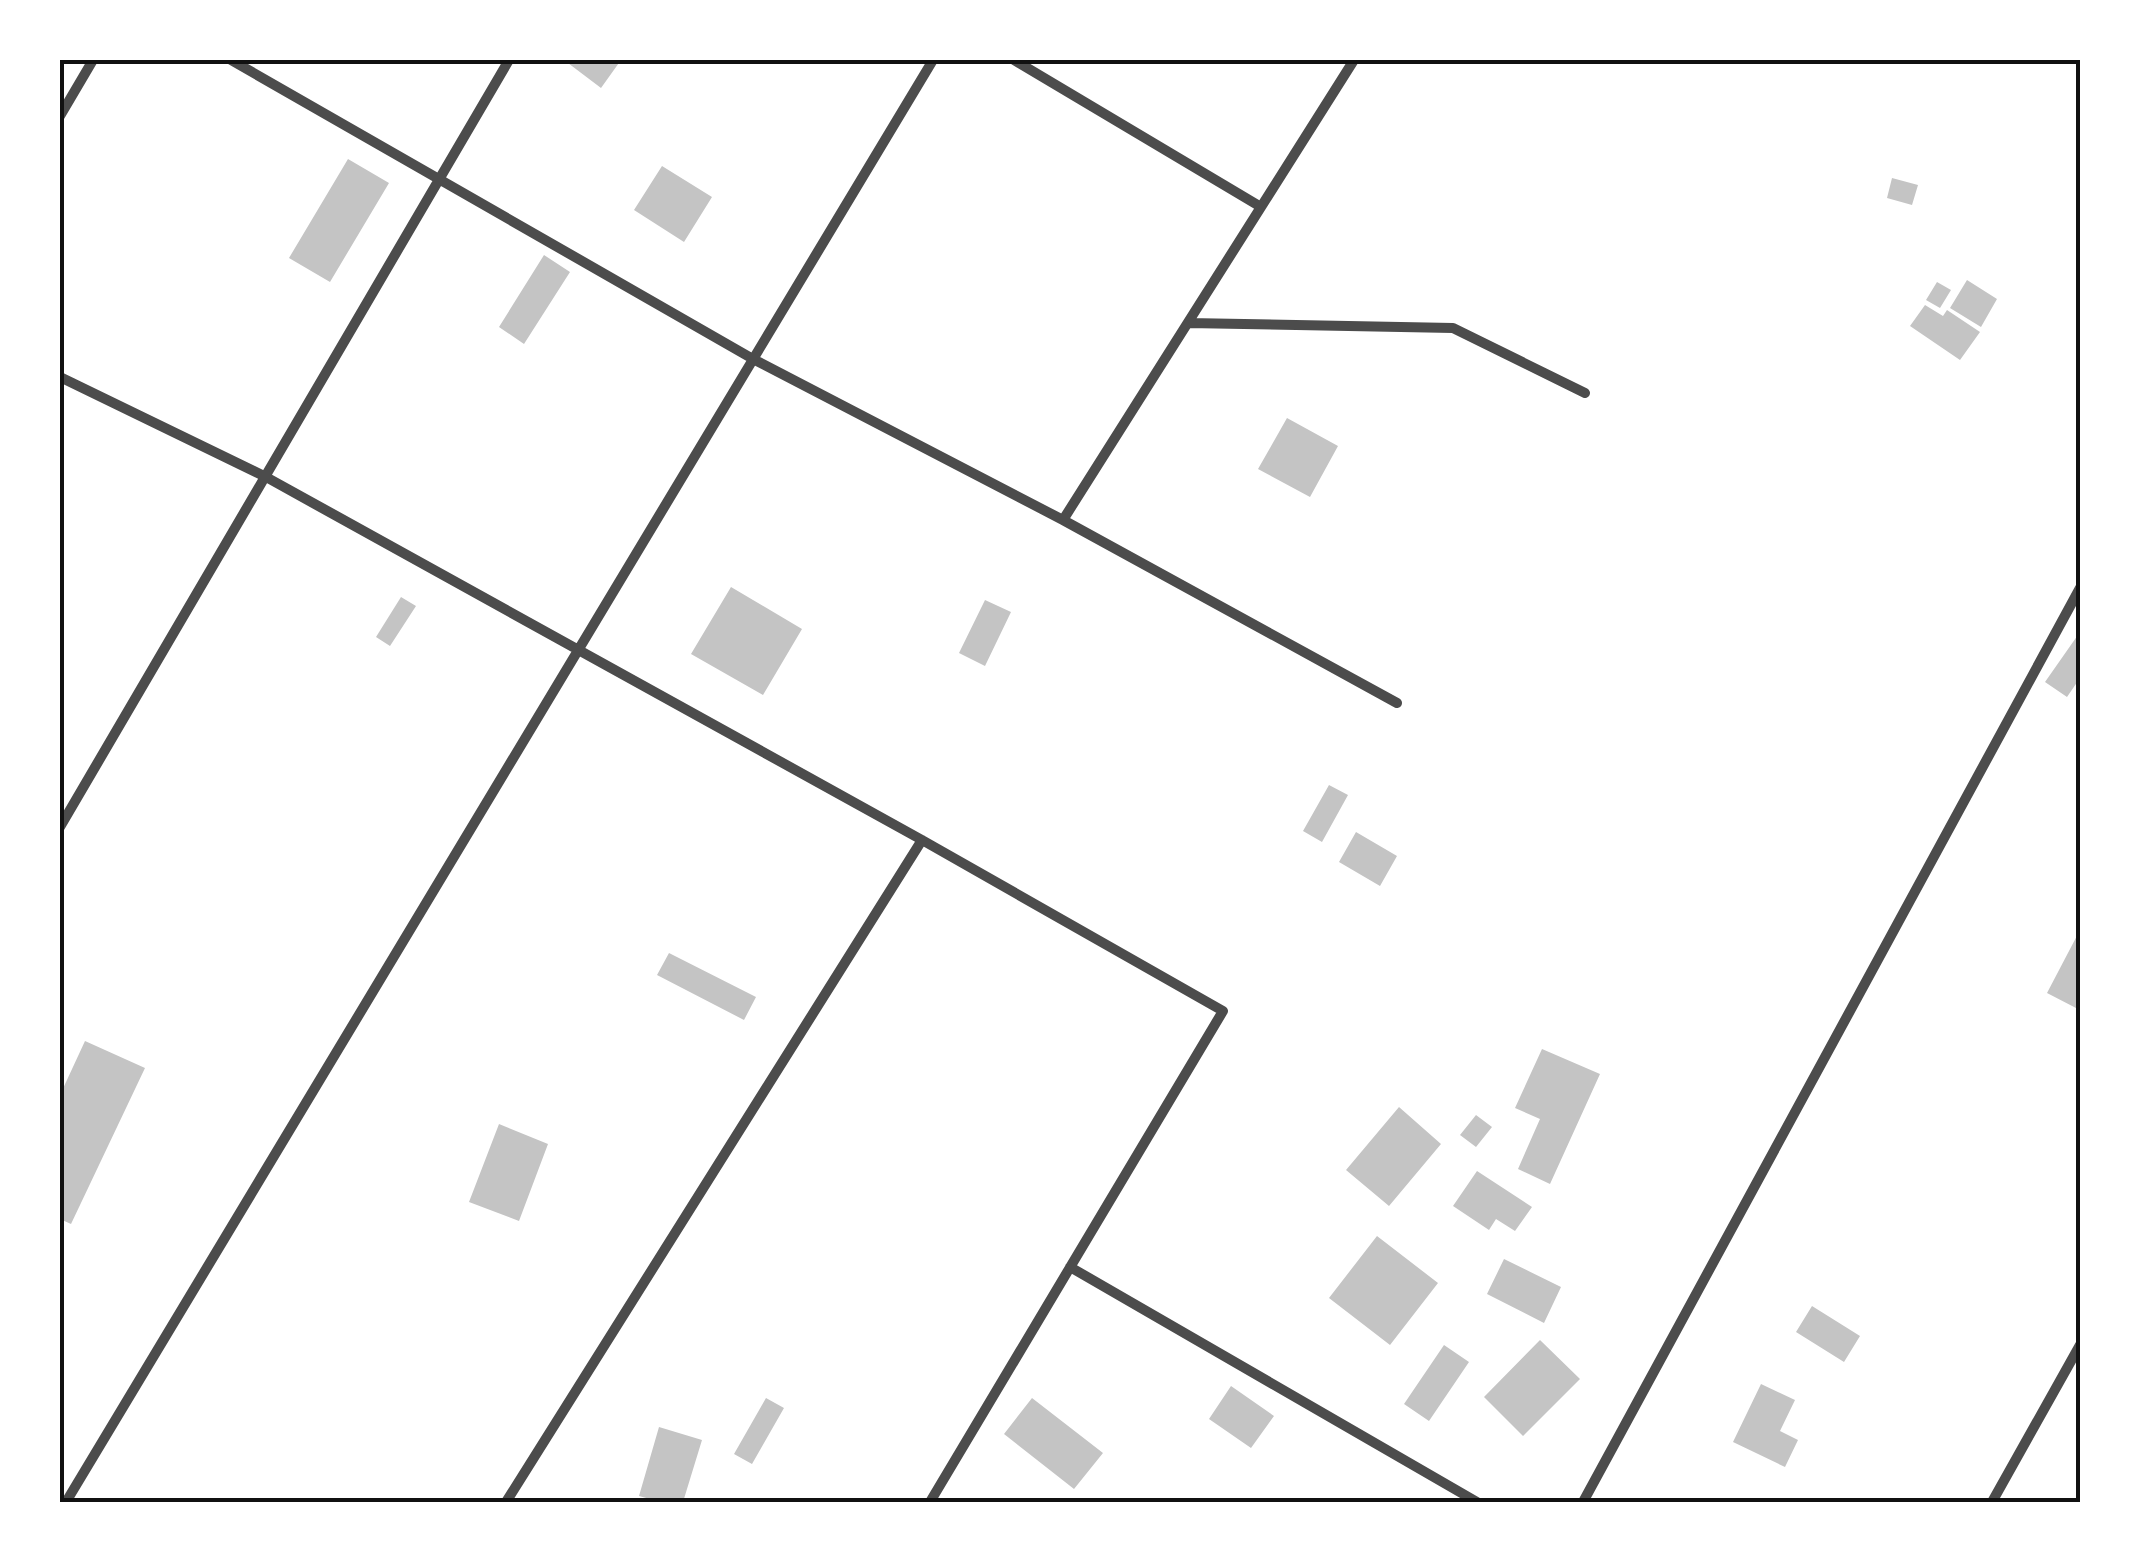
<svg xmlns="http://www.w3.org/2000/svg" width="2140" height="1562" font-family="'Playfair Display',serif">
	<rect width="100%" height="100%" fill="#fff"/>
	<!-- building -->
	<path fill="#c4c4c4" d="M 564,60 L 621,60 L 601,88 Z
		M 348,159 L 389,183 L 330,282 L 289,258 Z
		M 662,166 L 712,197 L 684,242 L 634,210 Z
		M 1892,178 L 1918,185 L 1912,205 L 1887,198 Z
		M 544,255 L 570,272 L 524,344 L 499,327 Z
		M 1967,280 L 1997,299 L 1981,327 L 1950,308 Z
		M 1937,282 L 1951,290 L 1940,308 L 1926,300 Z
		M 1925,305 L 1943,316 L 1947,310 L 1980,332 L 1960,360 L 1910,326 Z
		M 1287,418 L 1338,446 L 1310,497 L 1258,469 Z
		M 731,587 L 802,629 L 763,695 L 691,654 Z
		M 401,597 L 416,606 L 390,646 L 376,637 Z
		M 985,600 L 1011,612 L 985,666 L 959,653 Z
		M 2080,632 L 2080,678 L 2067,697 L 2045,682 Z
		M 1329,785 L 1348,795 L 1322,842 L 1303,831 Z
		M 1356,832 L 1397,856 L 1380,886 L 1339,862 Z
		M 2080,930 L 2080,1000 L 2076,1008 L 2047,993 Z
		M 669,953 L 756,997 L 744,1020 L 657,975 Z
		M 85,1041 L 145,1068 L 71,1224 L 60,1219 L 60,1095 Z
		M 1542,1049 L 1600,1074 L 1550,1184 L 1518,1169 L 1540,1119 L 1515,1108 Z
		M 1399,1107 L 1441,1144 L 1389,1206 L 1346,1170 Z
		M 1476,1115 L 1492,1127 L 1476,1147 L 1460,1135 Z
		M 499,1124 L 548,1144 L 519,1221 L 469,1202 Z
		M 1477,1171 L 1532,1207 L 1515,1231 L 1496,1219 L 1489,1230 L 1453,1206 Z
		M 1377,1236 L 1438,1283 L 1390,1345 L 1329,1298 Z
		M 1504,1259 L 1561,1287 L 1544,1323 L 1487,1294 Z
		M 1812,1306 L 1860,1336 L 1844,1362 L 1796,1332 Z
		M 1540,1340 L 1580,1379 L 1523,1436 L 1484,1397 Z
		M 1444,1345 L 1469,1362 L 1429,1421 L 1404,1404 Z
		M 1761,1384 L 1795,1400 L 1780,1431 L 1798,1440 L 1785,1467 L 1733,1442 Z
		M 1231,1386 L 1274,1416 L 1251,1448 L 1209,1419 Z
		M 766,1398 L 784,1408 L 752,1464 L 734,1454 Z
		M 1032,1398 L 1103,1453 L 1074,1489 L 1004,1434 Z
		M 659,1427 L 702,1440 L 683,1502 L 661,1502 L 639,1496 Z"/>
	<g fill="none" stroke-linecap="round" stroke-linejoin="round">
		<!-- minor -->
		<path stroke="#4c4c4c" stroke-width="10" d="M 231,60 L 753,359 L 1063,520 L 1397,703
			M 1014,60 L 1261,207
			M 60,116 L 93,60
			M 1188,323 L 1453,328 L 1585,393
			M 60,377 L 266,477 L 922,840 L 1223,1011 L 930,1502
			M 1063,520 L 1354,60
			M 60,827 L 509,60
			M 1070,1267 L 1477,1502
			M 66,1502 L 933,60
			M 506,1502 L 922,840
			M 1583,1502 L 2080,588
			M 1992,1502 L 2080,1345"/>
	</g>
	<!-- border -->
	<rect width="2140" height="1562" fill="none" stroke="#ffffff" stroke-width="125"/>
	<rect x="62" y="62" width="2016" height="1438" fill="none" stroke="#111" stroke-width="4"/>
</svg>
